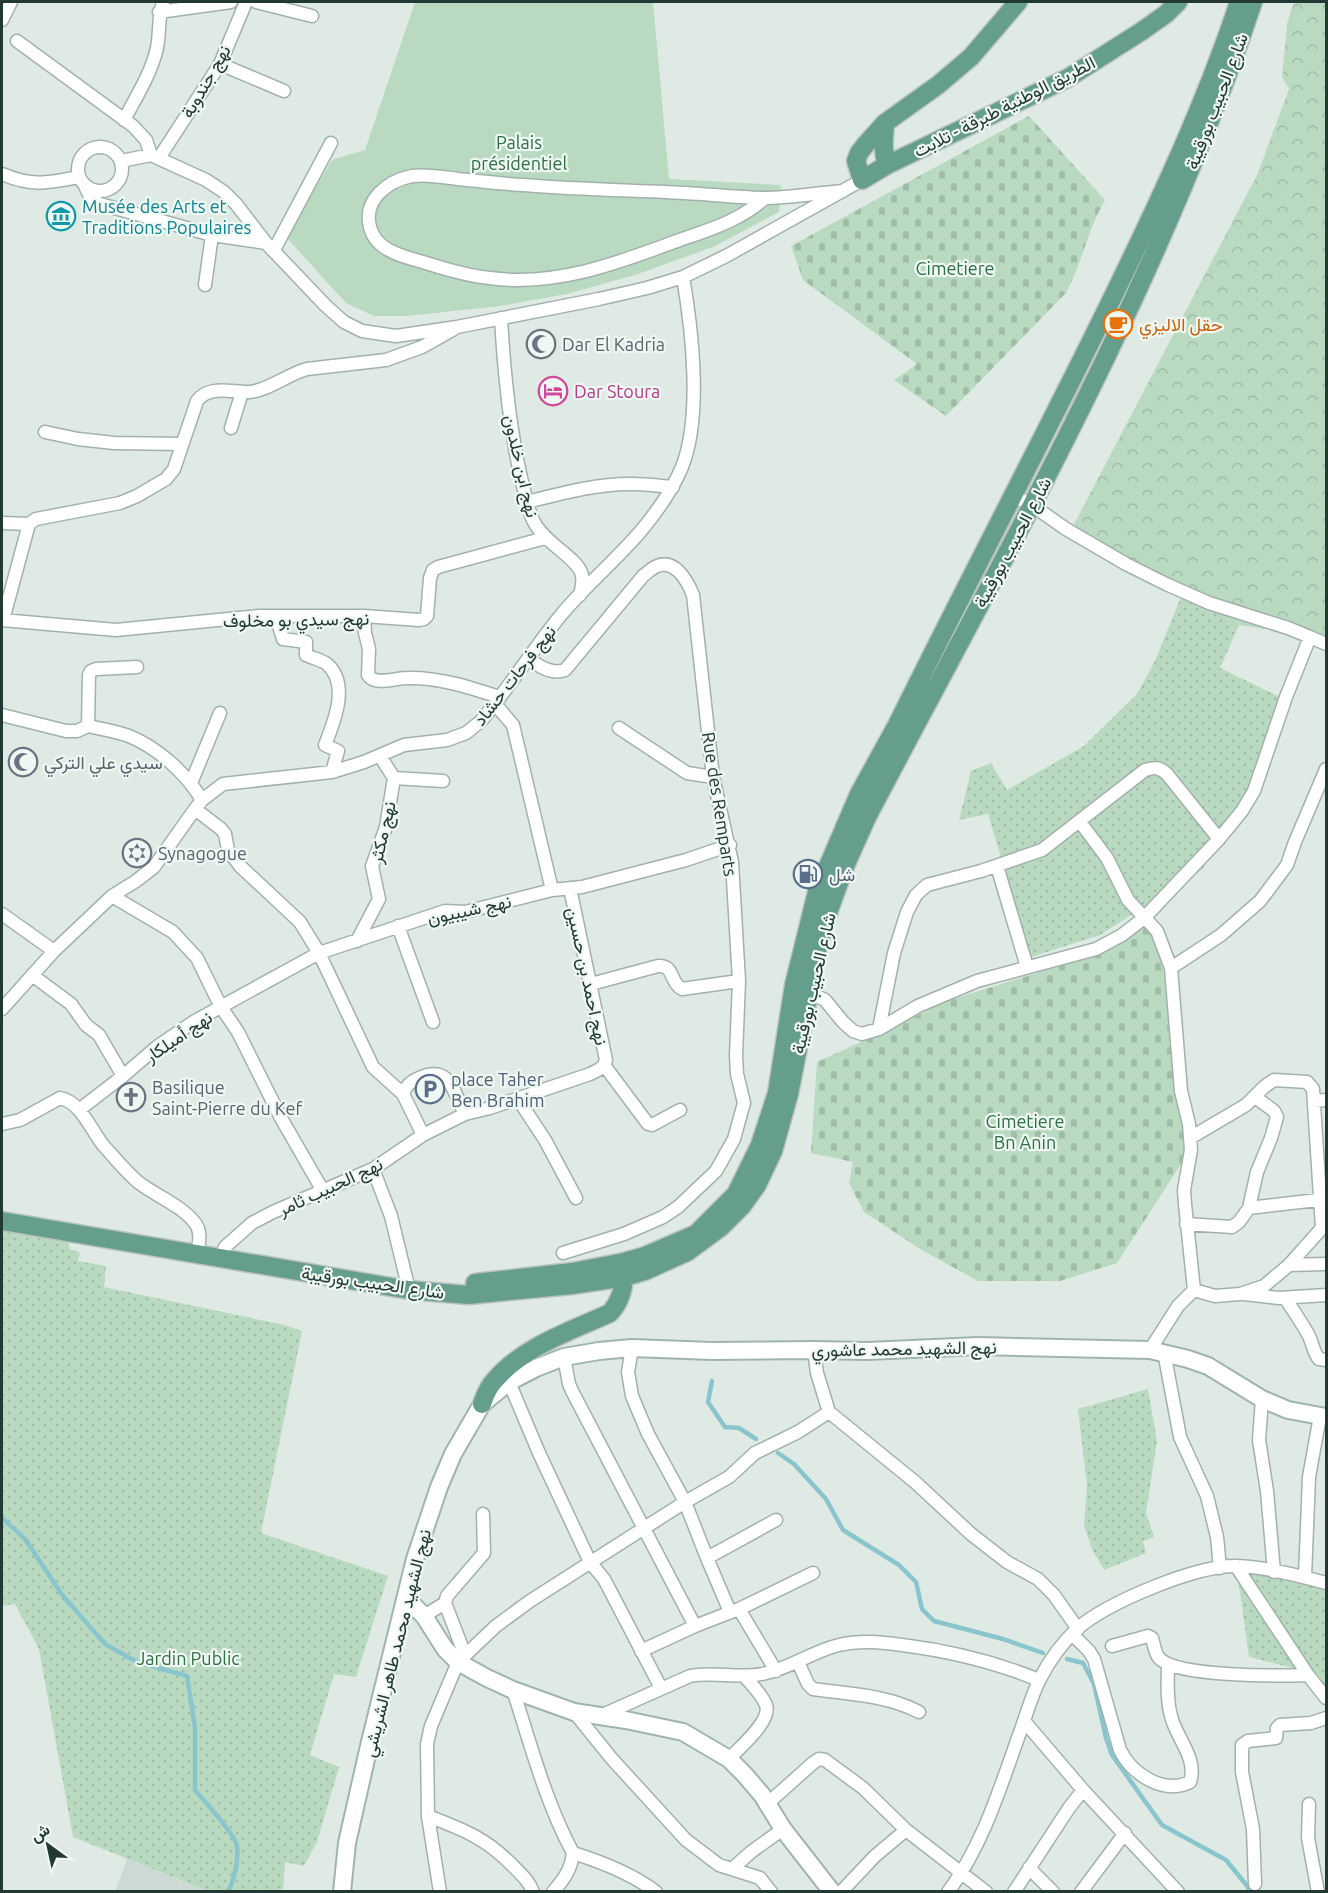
<svg xmlns="http://www.w3.org/2000/svg" width="1328" height="1893" font-family="Ubuntu,Vazirmatn,sans-serif">
	<defs>
		<pattern id="grass-dots" width="8" height="8" patternUnits="userSpaceOnUse" patternTransform="scale(1.5)"><rect width="8" height="8" fill="#b9dac1"/><path d="M2 2h.1M6 6h.1" fill="none" stroke="#9fbca6" stroke-width="1.8" stroke-linecap="round"/></pattern>
		<pattern id="forest-crowns" width="20" height="18" patternUnits="userSpaceOnUse" patternTransform="scale(1.5)"><rect width="20" height="18" fill="#b9dac1"/><path d="M2 6a3 3 0 1 1 6 0M12 15a3 3 0 1 1 6 0" fill="none" stroke="#9fbca6"/></pattern>
		<pattern id="cemetery-stones" width="16" height="16" patternUnits="userSpaceOnUse" patternTransform="scale(1.5)"><rect width="16" height="16" fill="#b9dac1"/><path d="M2 7V4a2 2 0 0 1 4 0v3zM10 15v-3a2 2 0 0 1 4 0v3z" fill="#9fbca6"/></pattern>
	</defs>
	<rect width="100%" height="100%" fill="#dfeae5"/>
	<!-- built -->
	<path fill="#cdd9d4" d="M 127,1859 L 208,1891 L 115,1892 Z"/>
	<!-- grass -->
	<path fill="url(#grass-dots)" d="M 1183,592 L 1239,625 L 1220,668 L 1280,697 L 1249,790 L 1219,833 L 1203,869 L 1100,935 L 1031,957 L 988,814 L 959,820 L 971,771 L 991,763 L 1007,790 L 1084,746 L 1137,694 L 1155,661 Z
		M 2,1225 L 65,1236 L 70,1249 L 80,1253 L 78,1261 L 106,1266 L 104,1287 L 284,1325 L 302,1331 L 261,1533 L 388,1576 L 356,1677 L 334,1674 L 310,1755 L 339,1767 L 317,1842 L 304,1866 L 285,1862 L 283,1889 L 268,1892 L 208,1891 L 73,1837 L 39,1649 L 15,1604 L 2,1606 Z
		M 1148,1389 L 1157,1441 L 1146,1513 L 1154,1537 L 1143,1541 L 1146,1553 L 1104,1570 L 1092,1549 L 1084,1526 L 1087,1486 L 1078,1409 Z
		M 1237,1571 L 1326,1581 L 1326,1687 L 1317,1674 L 1249,1657 Z"/>
	<!-- forest -->
	<path fill="url(#forest-crowns)" d="M 1294,2 L 1326,2 L 1326,638 L 1239,625 L 1072,528 L 1258,173 L 1289,89 L 1282,77 L 1287,24 Z"/>
	<!-- cemetery -->
	<path fill="url(#cemetery-stones)" d="M 1029,116 L 1105,200 C 1088,229 1082,263 1066,293 L 946,416 L 894,380 L 917,364 L 803,280 L 791,246 Z
		M 1150,924 L 1162,958 L 1176,1088 L 1184,1133 L 1185,1158 L 1117,1263 L 1060,1281 L 978,1281 L 920,1249 L 864,1212 L 849,1183 L 853,1162 L 811,1153 L 817,1062 L 892,1028 L 944,1002 L 1107,951 Z"/>
	<!-- garden -->
	<path fill="#b9dac1" d="M 415,2 L 653,2 L 669,179 L 781,185 L 779,212 L 713,247 L 638,274 L 567,294 L 500,306 L 407,316 L 374,316 L 346,303 L 286,237 L 332,160 L 365,150 Z"/>
	<g fill="none" stroke-linecap="round" stroke-linejoin="round">
		<!-- stream -->
		<path stroke="#89c5cd" stroke-width="4.5" d="M 712,1381 L 708,1402 L 725,1427 L 739,1428 L 756,1439
			M 778,1453 L 794,1464 L 826,1499 L 843,1530 L 899,1565 L 916,1582 L 922,1609 L 934,1621 L 1003,1639 L 1043,1653
			M 2,1518 L 25,1539 L 63,1596 L 105,1644 L 137,1662 L 187,1676 L 195,1728 L 195,1790 C 204,1801 235,1834 237,1846 C 239,1859 234,1880 228,1892
			M 1067,1659 L 1083,1663 L 1094,1684 L 1106,1738 L 1112,1755 L 1162,1825 L 1226,1860 L 1248,1887 L 1249,1892"/>
		<!-- street casing -->
		<g stroke="#a2b1ac" stroke-width="15">
			<path id="street" d="M 256,2 L 312,16
				M 159,12 L 231,2
				M 2,20 L 11,2
				M 17,41 L 133,126 L 146,140 L 151,155
				M 220,64 L 284,91
				M 124,120 C 136,97 151,74 157,48 C 160,32 158,17 163,2
				M78 169a22 22 0 1 1 44 0a22 22 0 1 1-44 0Z
				M 159,158 L 220,64 L 246,2
				M 121,161 L 151,155 L 206,180 L 224,192 L 236,204 L 266,243 L 326,306 L 344,322 L 362,331 L 396,336 L 457,327 L 599,299 L 647,288 L 683,277 L 728,255 L 862,180
				M 2,174 C 33,187 48,183 79,177
				M 85,186 C 89,195 91,200 100,204 L 212,235 L 266,243
				M 765,198 C 740,221 708,230 677,241 C 618,263 555,287 490,278 C 468,276 448,270 426,263 C 406,257 376,252 370,227 C 363,200 387,181 412,176 C 427,174 443,177 458,179 C 480,181 502,184 524,185 C 571,189 618,190 665,192 C 697,193 730,197 763,198 C 789,198 817,193 843,191
				M 274,250 L 331,143
				M 205,285 L 212,235
				M 501,318 C 504,372 509,425 521,478 C 525,492 527,509 534,522 C 545,543 574,556 581,572 C 584,579 582,587 580,595
				M 231,428 L 242,392
				M 45,432 L 78,439 L 114,443 L 181,444
				M 527,502 C 562,493 599,483 635,484 C 647,484 660,486 673,487
				M 2,523 L 29,524
				M 276,616 L 283,639 L 306,642 L 306,655 C 312,658 322,660 327,664 C 350,684 334,722 325,745 L 338,751 L 332,772
				M 364,616 L 365,633 L 369,649 L 368,675 C 375,686 395,678 407,678 C 438,677 469,687 499,697
				M 2,620 L 116,630 L 259,616 L 364,616 L 419,620 L 424,619 L 427,616 L 430,578 L 433,570 L 438,567 L 545,538
				M 3,620 L 29,524 L 36,519 L 120,503 L 137,496 L 166,479 L 174,469 L 197,401 C 209,384 233,393 250,392 C 269,390 288,374 307,369 L 386,360 L 422,347 L 454,329
				M 1310,637 L 1326,644
				M 528,659 C 540,666 551,675 565,670 L 643,576 C 647,573 651,569 655,567 C 674,557 687,580 693,595 L 713,777 L 732,862 L 739,981 L 736,1055 L 737,1074 L 744,1103 L 734,1139 L 716,1171 L 678,1207 L 663,1217 L 624,1234 L 563,1253
				M 495,704 L 513,725 L 552,890
				M 2,715 L 66,731 L 77,731 L 88,726
				M 88,726 C 102,729 116,731 129,736 C 158,748 186,773 202,800
				M 88,726 L 89,675 L 91,671 L 96,669 L 137,667
				M 619,728 L 687,773 L 713,777
				M 394,778 L 443,781
				M 191,783 L 220,713
				M 195,809 L 221,829 L 225,834 L 228,850 L 240,866 L 300,922 L 319,953 L 373,1067 L 403,1094
				M 1080,822 L 1107,858 L 1128,900 L 1157,931 L 1171,968 L 1221,935 L 1260,901 L 1287,865 L 1295,842 L 1326,769
				M 997,866 L 1027,967
				M 570,888 L 606,1060 L 604,1065
				M 112,896 L 173,932 L 197,958 L 221,1007 L 238,1032 L 281,1118 L 323,1191
				M 2,914 L 54,951
				M 398,926 L 433,1022
				M 357,941 L 379,899 L 372,866 L 386,827 L 394,778 L 380,756
				M 1171,968 L 1181,1091 L 1189,1124 L 1191,1150 L 1184,1190 L 1185,1204 L 1194,1290
				M 32,975 L 71,1004 L 86,1025 L 99,1035 L 123,1076
				M 591,984 L 658,966 C 675,965 669,982 682,989 L 739,981
				M 803,990 L 825,1000 L 843,1022 L 853,1031 L 862,1034 L 879,1029 L 918,1006 L 977,981 L 1096,949 L 1122,935 L 1144,918 L 1219,839 L 1242,811 L 1254,791 L 1286,697 L 1310,637 L 1288,628 L 1209,603 L 1166,584 L 1126,564 L 1066,529 L 1032,505 L 1014,496
				M 2,1009 L 54,951 L 112,896 L 136,881 L 154,867 L 195,809 L 202,800 L 223,784 L 332,772 L 364,762 L 404,745 L 447,740 L 466,733 L 481,721 C 509,688 533,649 561,615 C 585,586 615,561 640,532 C 656,513 672,491 682,467 C 702,416 692,330 683,277
				M 879,1029 L 894,953 L 907,912 L 916,895 L 927,885 L 981,871 L 1042,850 L 1145,770 C 1155,767 1159,767 1167,774 L 1219,839
				M 604,1065 L 648,1124 L 652,1125 L 680,1110
				M 1255,1097 L 1274,1111 L 1277,1117 L 1271,1138 L 1257,1172 L 1249,1208 L 1326,1199
				M 518,1099 L 545,1140 L 576,1198
				M 1314,1101 L 1326,1100
				M 79,1110 L 123,1076 L 158,1046 L 195,1021 L 319,953 L 445,911 L 465,912 L 552,890 L 582,887 L 686,860 L 730,845
				M 2,1124 L 20,1120 L 60,1098 C 81,1102 91,1130 103,1145 C 114,1157 126,1172 138,1182 C 156,1196 181,1205 195,1223 C 202,1232 199,1243 197,1254
				M 423,1135 L 403,1094 C 406,1085 411,1081 419,1078 C 450,1064 453,1091 465,1114
				M 373,1169 L 391,1216 L 409,1290
				M 1186,1224 L 1232,1227 L 1239,1222 L 1249,1208
				M 220,1258 L 225,1247 L 252,1223 L 273,1212 L 373,1169 L 423,1135 L 465,1114 L 490,1108 L 590,1074 L 600,1069 L 604,1065
				M 1289,1265 L 1326,1264
				M 1244,1294 L 1279,1298 L 1326,1295
				M 1285,1298 C 1293,1310 1302,1323 1309,1336 C 1313,1344 1313,1352 1319,1359 L 1326,1360
				M 632,1348 L 628,1372 L 632,1396 L 648,1434 L 685,1502 L 707,1558
				M 814,1350 L 817,1373 L 829,1412 L 915,1482 L 971,1534 L 1007,1562 L 1038,1579 L 1054,1595 L 1078,1629
				M 1150,1350 L 1178,1306 L 1194,1290 L 1215,1296 L 1240,1294 L 1264,1286 L 1289,1265 L 1322,1228 L 1313,1089 L 1307,1082 L 1274,1080 L 1264,1087 L 1246,1105 L 1190,1138
				M 1164,1352 L 1180,1437 L 1207,1496 L 1217,1537 L 1220,1568
				M 564,1357 L 569,1384 L 572,1391 L 695,1626
				M 509,1382 L 539,1453 L 590,1562 L 604,1579 L 661,1688
				M 1262,1399 L 1259,1440 L 1267,1491 L 1274,1572
				M 1236,1566 L 1308,1675 L 1326,1698
				M 1305,1577 L 1309,1477 L 1320,1416
				M 739,1609 L 776,1671
				M 730,1612 L 707,1558 L 776,1520
				M 424,1616 L 445,1603
				M 1072,1634 L 1089,1651 L 1094,1659 L 1120,1750 C 1132,1774 1163,1795 1190,1782 C 1198,1758 1176,1738 1171,1716 C 1166,1699 1168,1681 1168,1664
				M 1112,1646 L 1148,1636 L 1152,1638 C 1154,1644 1155,1655 1160,1659 C 1179,1677 1280,1676 1308,1675
				M 641,1651 L 695,1626 L 739,1609 L 813,1573
				M 465,1655 L 445,1603 L 447,1596 L 484,1553 L 483,1514
				M 798,1662 L 808,1684 L 813,1689 C 848,1694 887,1695 919,1712
				M 513,1690 C 531,1745 545,1801 573,1853 C 602,1862 631,1873 656,1892
				M 574,1712 L 612,1759 L 686,1840 L 719,1865 L 760,1878 L 771,1892
				M 600,1716 L 690,1676 C 714,1671 738,1679 762,1674 C 789,1669 813,1651 839,1645 C 860,1640 881,1642 902,1645 C 950,1651 995,1662 1039,1680
				M 1024,1721 L 1083,1790 L 1178,1892
				M 729,1759 C 739,1748 772,1721 766,1705 C 762,1695 753,1686 746,1678
				M 767,1804 L 813,1763 L 819,1759 L 825,1760 L 863,1788 L 906,1830 L 986,1892
				M 1309,1804 L 1308,1838 L 1318,1892
				M 428,1816 C 464,1830 486,1838 513,1866 C 521,1874 529,1881 533,1892
				M 1029,1868 L 1053,1892
				M 732,1869 L 751,1852 L 783,1829
				M 1255,1884 L 1253,1829 L 1242,1772 L 1242,1745 L 1248,1741 L 1276,1738 L 1277,1728 L 1280,1725 L 1311,1723 L 1326,1718
				M 440,1892 L 428,1816 L 427,1744 L 431,1726 L 458,1662 L 496,1626 L 530,1601 L 685,1502 L 729,1477 L 755,1453 L 798,1432 L 829,1412
				M 553,1892 C 564,1879 571,1870 573,1853
				M 841,1892 L 875,1856 L 906,1830
				M 948,1892 C 983,1845 1000,1788 1019,1735 C 1026,1717 1031,1696 1040,1679 C 1049,1661 1063,1642 1078,1628 C 1109,1602 1196,1565 1237,1566 C 1264,1567 1301,1576 1326,1583
				M 1014,1892 L 1069,1808 L 1083,1790
				M 1081,1892 L 1125,1833"/>
		</g>
		<!-- secondary casing -->
		<g stroke="#9fb5ac" stroke-width="20">
			<path id="secondary" d="M 406,1598 L 424,1616 L 445,1649 L 458,1662 L 487,1678 L 513,1690 L 574,1712 L 626,1720 L 683,1732 L 729,1759 L 745,1775 L 762,1795 L 783,1829 L 832,1892
				M 342,1892 L 347,1843 L 369,1746 L 415,1559 L 439,1487 L 453,1454 L 482,1404 L 509,1382 L 536,1368 L 564,1357 L 599,1351 L 632,1348 L 712,1351 L 814,1350 L 868,1351 L 978,1346 L 1150,1350 L 1188,1359 L 1208,1366 L 1262,1399 L 1288,1410 L 1326,1417"/>
		</g>
		<!-- primary casing -->
		<g stroke="#bcc4c2" stroke-width="21">
			<path id="primary" d="M 1018,2 L 971,57 L 938,85 L 885,123 L 866,144 L 859,153 L 856,161 L 862,180 L 887,165 L 1068,78 L 1142,31 L 1166,14 L 1178,2
				M 885,123 C 884,138 882,150 887,165
				M 2,1221 L 409,1290 L 469,1295 L 572,1285 L 625,1277 L 645,1271 L 687,1252 L 721,1227 L 742,1206 L 757,1185 L 773,1151 L 789,1094 L 818,946 L 830,907 L 846,864 L 867,817 C 1007,551 1158,287 1253,2
				M 475,1283 L 572,1272 L 624,1262 L 645,1256 L 696,1234 L 736,1194 L 760,1145 L 777,1093 L 794,985 L 817,892 L 859,794 L 897,725 C 964,589 1035,455 1102,319 C 1153,215 1203,111 1239,2
				M 482,1404 C 485,1395 488,1387 495,1380 C 524,1346 571,1331 610,1313 C 622,1300 625,1284 624,1267"/>
		</g>
		<!-- street -->
		<use href="#street" stroke="#fff" stroke-width="12"/>
		<!-- secondary -->
		<use href="#secondary" stroke="#fff" stroke-width="16"/>
		<!-- primary -->
		<use href="#primary" stroke="#659e8d" stroke-width="18"/>
	</g>
	<!-- icons -->
	<defs>
		<g id="museum-ring" transform="scale(1.5)"><circle r="9.5" fill="#eff7f3" stroke="#0f9aa8" stroke-width="1.5"/><path d="M0-6L6-3V-2H-6V-3ZM-5-1h2V3h-2ZM-1-1h2V3h-2ZM3-1h2V3H3ZM-6 4H6V6H-6Z" fill="#0f9aa8"/></g>
		<g id="cafe-ring" transform="scale(1.5)"><circle r="9.5" fill="#eff7f3" stroke="#e8710a" stroke-width="1.5"/><path d="M-5.5-4.5H6V0H3Q3 3.5 0 3.5H-2.5Q-5.5 3.5-5.5 0ZM3-3.2v2h1.7v-2ZM-6 4.5H4V6H-6Z" fill="#e8710a"/></g>
		<g id="mosque-ring" transform="scale(1.5)"><circle r="9.5" fill="#eff7f3" stroke="#6b7280" stroke-width="1.5"/><path d="M3.5-4.9A6 6 0 1 0 3.5 4.9A5 5 0 1 1 3.5-4.9Z" fill="#6b7280"/></g>
		<g id="hotel-ring" transform="scale(1.5)"><circle r="9.5" fill="#eff7f3" stroke="#d1479c" stroke-width="1.5"/><path d="M-6-4.5h1.5V1H6V5H4.5V3h-9V5H-6ZM-4 0a1.8 1.8 0 1 1 3.6 0ZM.5 0V-2.5h3Q6-2.5 6 0Z" fill="#d1479c"/></g>
		<g id="synagogue-ring" transform="scale(1.5)"><circle r="9.5" fill="#eff7f3" stroke="#6b7280" stroke-width="1.5"/><path d="M0-6.5L5.6 3.2H-5.6ZM0 6.5L5.6-3.2H-5.6Z" fill="#6b7280"/></g>
		<g id="fuel-ring" transform="scale(1.5)"><circle r="9.5" fill="#eff7f3" stroke="#5c6f8a" stroke-width="1.5"/><path d="M-5.5-6h7V0h2V4h1.3V-2.5L3-4.5l.8-.8L6-3V5H2.5V1h-1V6h-7ZM-4.2-4.7v3.2H.2V-4.7Z" fill="#5c6f8a"/></g>
		<g id="parking-ring" transform="scale(1.5)"><circle r="9.5" fill="#eff7f3" stroke="#5c6f8a" stroke-width="1.5"/><path d="M-3.5-5.5H1a3.5 3.5 0 0 1 0 7H-1V5.5H-3.5ZM-1-3.4V-.6H.8a1.4 1.4 0 0 0 0-2.8Z" fill="#5c6f8a"/></g>
		<g id="church-ring" transform="scale(1.5)"><circle r="9.5" fill="#eff7f3" stroke="#6b7280" stroke-width="1.5"/><path d="M-1.2-6h2.4v3.5h3.3v2.4h-3.3V6h-2.4V-.1h-3.3v-2.4h3.3Z" fill="#6b7280"/></g>
	</defs>
	<g fill-rule="evenodd">
		<use href="#museum-ring" x="61" y="216"/>
		<use href="#cafe-ring" x="1118" y="324"/>
		<use href="#mosque-ring" x="541" y="344"/>
		<use href="#hotel-ring" x="553" y="391"/>
		<use href="#mosque-ring" x="23" y="762"/>
		<use href="#synagogue-ring" x="137" y="853"/>
		<use href="#fuel-ring" x="808" y="874"/>
		<use href="#parking-ring" x="430" y="1089"/>
		<use href="#church-ring" x="131" y="1097"/>
	</g>
	<g text-anchor="middle" dominant-baseline="central" stroke-width="4.5" stroke-linejoin="round" paint-order="stroke">
		<!-- street labels -->
		<g font-size="18" fill="#213932" stroke="#eff7f3">
			<text transform="translate(205 81) rotate(-60)">نهج جندوبة</text>
			<text transform="translate(1216 101) rotate(-69)">شارع الحبيب بورقيبة</text>
			<text transform="translate(1004 106) rotate(-27)">الطريق الوطنية طبرقة - تلابت</text>
			<text transform="translate(522 466) rotate(77)">نهج ابن خلدون</text>
			<text transform="translate(1012 542) rotate(-62)">شارع الحبيب بورقيبة</text>
			<text transform="translate(296 619) rotate(-1)">نهج سيدي بو مخلوف</text>
			<text transform="translate(514 675) rotate(-52)">نهج فرحات حشاد</text>
			<text transform="translate(720 804) rotate(81)">Rue des Remparts</text>
			<text transform="translate(382 832) rotate(-77)">نهج مكثر</text>
			<text transform="translate(469 909) rotate(-12)">نهج شيبيون</text>
			<text transform="translate(588 976) rotate(78)">نهج احمد بن حسين</text>
			<text transform="translate(813 983) rotate(-77)">شارع الحبيب بورقيبة</text>
			<text transform="translate(178 1036) rotate(-34)">نهج أميلكار</text>
			<text transform="translate(330 1186) rotate(-25)">نهج الحبيب ثامر</text>
			<text transform="translate(373 1282) rotate(8)">شارع الحبيب بورقيبة</text>
			<text transform="translate(904 1348) rotate(-1)">نهج الشهيد محمد عاشوري</text>
			<text transform="translate(396 1643) rotate(-76)">نهج الشهيد محمد طاهر الشريشي</text>
		</g>
		<!-- park labels -->
		<g font-size="18" fill="#2d6e44" stroke="#eff7f3">
			<text x="519" y="142">Palais<tspan x="519" dy="21">présidentiel</tspan></text>
			<text x="955" y="268">Cimetiere</text>
			<text x="1025" y="1121">Cimetiere<tspan x="1025" dy="21">Bn Anin</tspan></text>
			<text x="188" y="1658">Jardin Public</text>
		</g>
		<!-- culture labels -->
		<g font-size="18" fill="#0d838f" stroke="#eff7f3" text-anchor="start">
			<text x="82" y="206">Musée des Arts et<tspan x="82" dy="21">Traditions Populaires</tspan></text>
		</g>
		<!-- food labels -->
		<g font-size="18" fill="#c56008" stroke="#eff7f3" text-anchor="start">
			<text x="1139" y="324">حقل الاليزي</text>
		</g>
		<!-- worship labels -->
		<g font-size="18" fill="#5b616d" stroke="#eff7f3" text-anchor="start">
			<text x="562" y="344">Dar El Kadria</text>
			<text x="44" y="762">سيدي علي التركي</text>
			<text x="158" y="853">Synagogue</text>
			<text x="152" y="1087">Basilique<tspan x="152" dy="21">Saint-Pierre du Kef</tspan></text>
		</g>
		<!-- hotel labels -->
		<g font-size="18" fill="#b23c85" stroke="#eff7f3" text-anchor="start">
			<text x="574" y="391">Dar Stoura</text>
		</g>
		<!-- service labels -->
		<g font-size="18" fill="#4e5e75" stroke="#eff7f3" text-anchor="start">
			<text x="829" y="874">شل</text>
			<text x="451" y="1079">place Taher<tspan x="451" dy="21">Ben Brahim</tspan></text>
		</g>
	</g>
	<!-- border -->
	<rect width="1328" height="1893" fill="none" stroke="#213932" stroke-width="6"/>
	<!-- north arrow -->
	<g transform="translate(48 1845) rotate(327)" stroke="#eff7f3" stroke-width="4.5" paint-order="stroke">
	<path d="M0-4.5L10 22L0 15L-10 22Z" fill="#213932"/>
	<text y="-9" font-size="16" font-weight="bold" text-anchor="middle" fill="#213932">ش</text>
	</g>
</svg>
